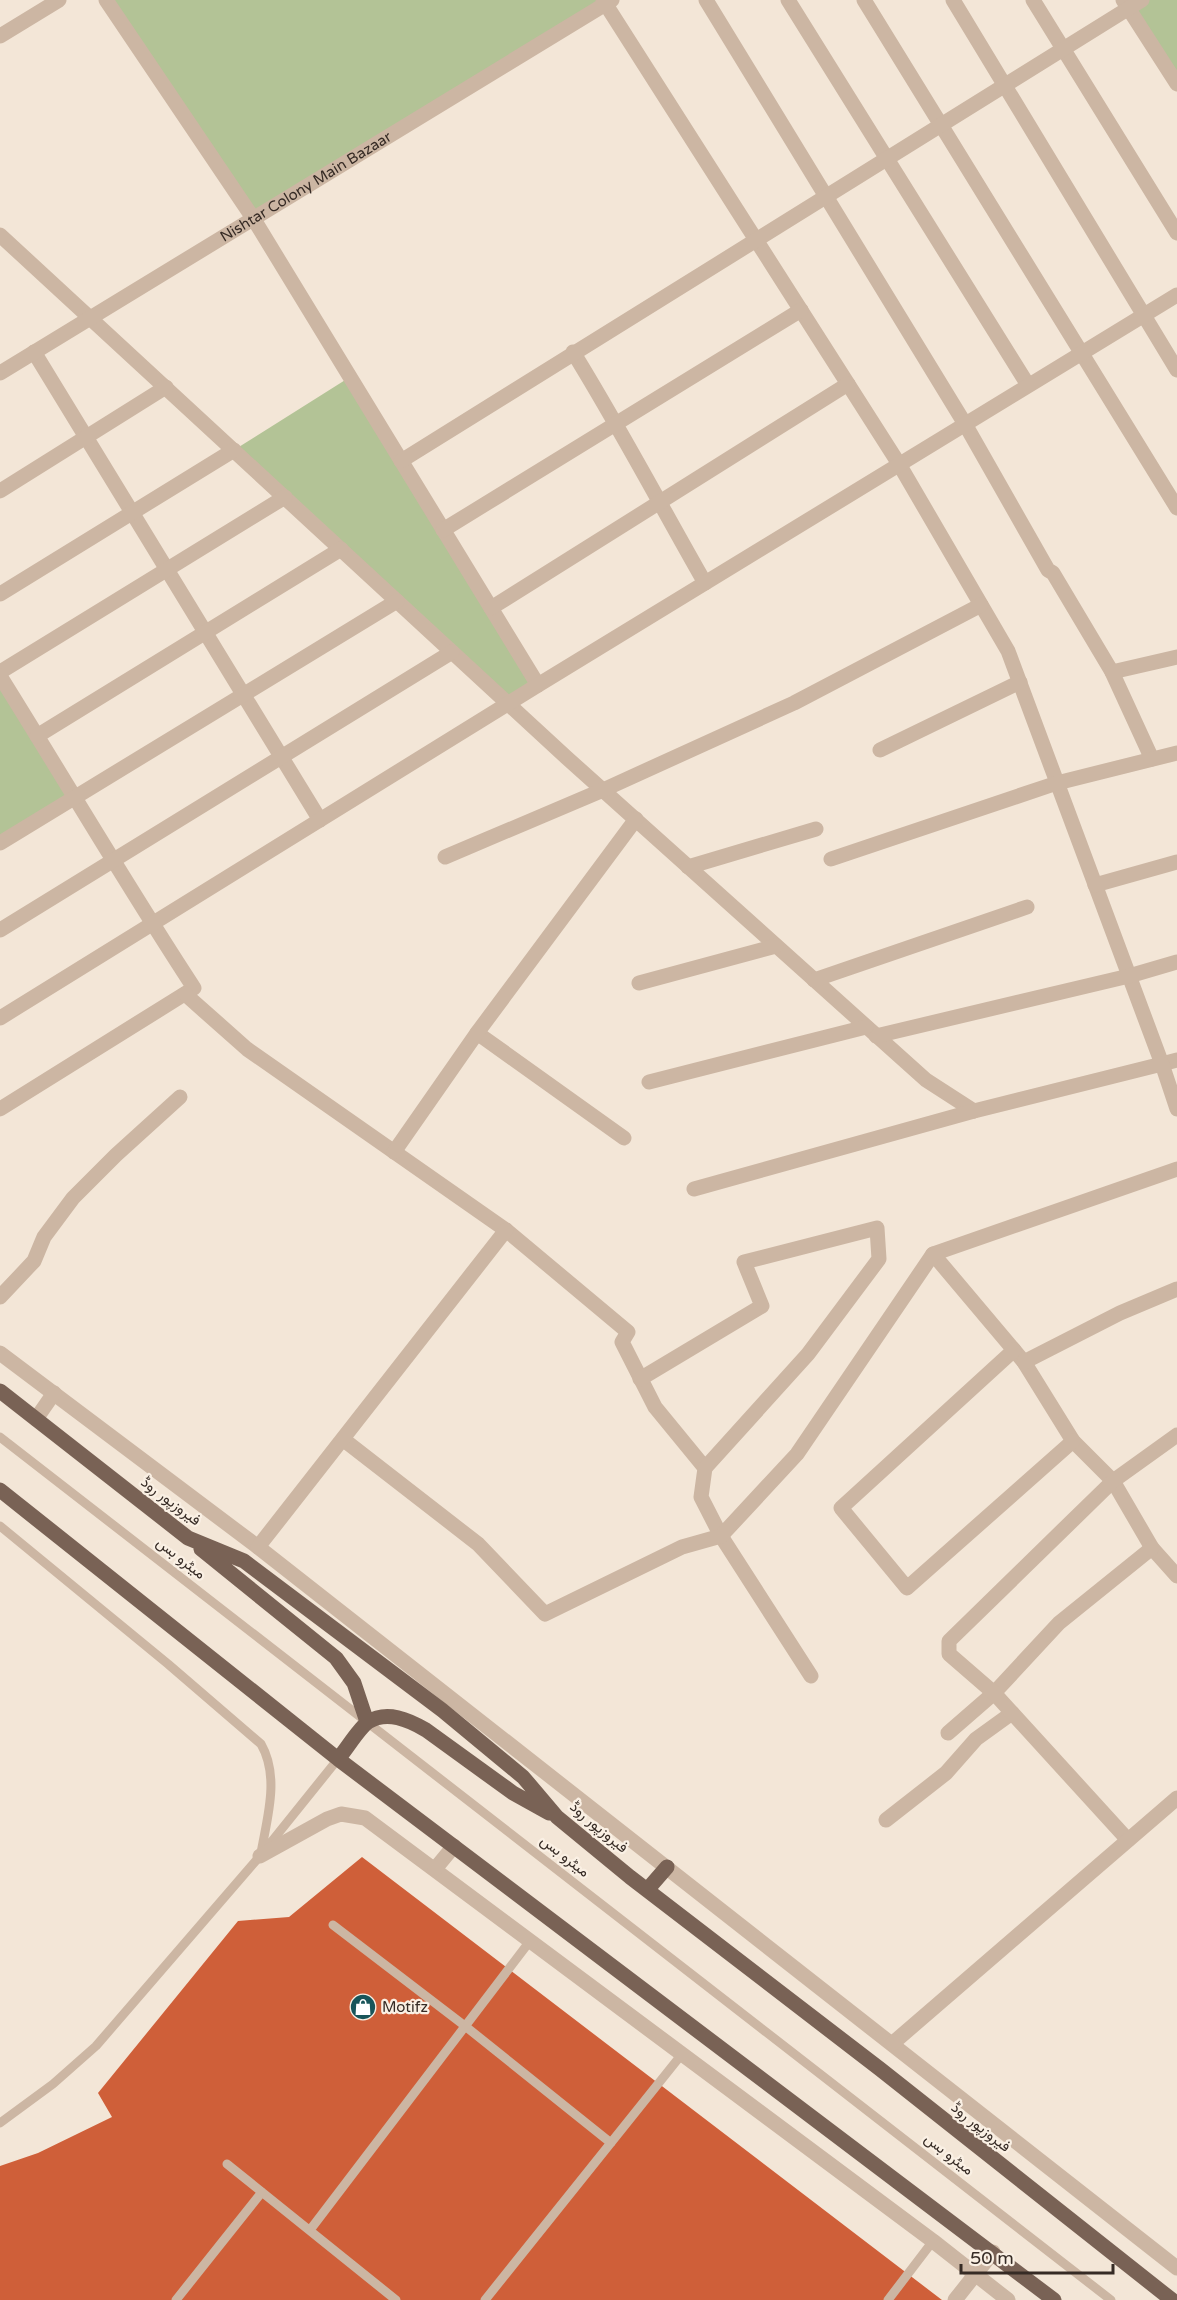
<svg xmlns="http://www.w3.org/2000/svg" width="1177" height="2300" font-family="'Varela Round',Vazirmatn,sans-serif">
	<rect width="100%" height="100%" fill="#f3e6d7"/>
	<!-- green -->
	<path fill="#b3c396" d="M 106,0 L 603,0 L 253,218 Z
		M 1142,0 L 1177,0 L 1177,84 L 1128,8 Z
		M 350,377 L 538,685 L 508,703 L 234,450 Z
		M 0,676 L 75,796 L 0,843 Z"/>
	<!-- building -->
	<path fill="#cf5f39" d="M 362,1857 L 942,2300 L 0,2300 L 0,2166 L 38,2153 L 112,2117 L 98,2093 L 238,1921 L 289,1917 Z"/>
	<g fill="none" stroke-linecap="round" stroke-linejoin="round">
		<!-- service -->
		<path stroke="#ccb6a3" stroke-width="9" d="M 0,1437 L 1111,2300
			M 0,1526 L 168,1664 L 261,1744 C 280,1777 267,1818 261,1853
			M 333,1925 L 465,2026 L 611,2143
			M 0,2123 L 53,2084 L 96,2046 L 260,1856 L 338,1759
			M 227,2164 L 396,2300
			M 310,2230 L 530,1941
			M 176,2300 L 262,2192
			M 485,2300 L 682,2054
			M 888,2300 L 933,2241"/>
		<!-- minor -->
		<g stroke="#ccb6a3" stroke-width="15">
			<path d="M 106,0 L 253,218 L 538,685"/>
			<path d="M 603,0 L 899,464 L 1008,651 L 1162,1064 L 1177,1060"/>
			<path d="M 706,0 L 965,424 L 1048,570 L 1053,573 L 1112,672"/>
			<path d="M 788,0 L 1028,385"/>
			<path d="M 864,0 L 1177,508"/>
			<path d="M 953,0 L 1177,370"/>
			<path d="M 1033,0 L 1177,233"/>
			<path d="M 1123,0 L 1177,84"/>
			<path d="M 0,36 L 59,0"/>
			<path d="M 0,235 L 567,758 L 926,1080 L 974,1111"/>
			<path d="M 34,352 L 320,820"/>
			<path d="M 573,352 C 620,428 661,506 705,583"/>
			<path id="s1" d="M 0,373 L 612,0"/>
			<path d="M 401,461 L 1142,0"/>
			<path d="M 0,491 L 166,387"/>
			<path d="M 443,530 L 801,310"/>
			<path d="M 0,594 L 234,450"/>
			<path d="M 491,608 L 848,384"/>
			<path d="M 0,672 L 285,497"/>
			<path d="M 0,676 C 65,780 127,886 194,988 L 0,1109"/>
			<path d="M 37,736 L 341,549"/>
			<path d="M 880,750 L 1020,682"/>
			<path d="M 1152,759 L 1112,672 L 1177,657"/>
			<path d="M 0,843 L 397,601"/>
			<path d="M 445,857 L 603,790 L 794,703 L 981,605"/>
			<path d="M 831,859 L 1057,783 L 1177,753"/>
			<path d="M 688,867 L 816,829"/>
			<path d="M 1095,885 L 1177,862"/>
			<path d="M 0,930 L 452,652"/>
			<path d="M 814,980 L 1027,907"/>
			<path d="M 639,983 L 776,946"/>
			<path d="M 185,994 L 247,1049 L 506,1230 L 628,1332 L 622,1342 L 655,1407 L 705,1468 L 701,1497 L 721,1536 L 811,1676"/>
			<path d="M 0,1018 L 538,685 L 1177,295"/>
			<path d="M 477,1033 L 624,1138"/>
			<path d="M 876,1036 L 1129,976 L 1177,962"/>
			<path d="M 649,1082 L 866,1027"/>
			<path d="M 394,1152 L 477,1033 L 636,819"/>
			<path d="M 694,1189 L 974,1111 L 1162,1064 L 1177,1109"/>
			<path d="M 933,1254 L 1024,1362 L 1073,1441 L 1113,1481 L 1152,1548 L 1177,1576"/>
			<path d="M 0,1297 L 34,1261 L 44,1237 L 73,1198 L 116,1155 L 180,1097"/>
			<path d="M 1014,1350 L 841,1508 L 907,1588 L 1073,1441"/>
			<path d="M 0,1353 L 258,1547 L 1177,2268"/>
			<path d="M 1024,1362 L 1120,1313 L 1177,1289"/>
			<path d="M 640,1379 L 762,1306 L 744,1262 L 877,1228 L 879,1259 L 808,1354 L 705,1468"/>
			<path d="M 36,1419 L 54,1393"/>
			<path d="M 344,1440 L 478,1544 L 545,1614 L 682,1547 L 721,1536 L 797,1454 L 933,1254 L 1177,1169"/>
			<path d="M 258,1547 L 506,1230"/>
			<path d="M 948,1733 L 994,1693 L 1059,1623 L 1152,1548"/>
			<path d="M 886,1820 L 946,1773 L 976,1739 L 1012,1713"/>
			<path d="M 1128,1840 L 994,1693 L 949,1654 L 949,1641 L 1113,1481 L 1177,1435"/>
			<path d="M 260,1856 L 327,1819 L 341,1814 L 365,1818 L 933,2241 L 1008,2300"/>
			<path d="M 435,1869 L 454,1846"/>
			<path d="M 893,2043 L 1177,1798"/>
			<path d="M 955,2300 L 993,2252"/>
		</g>
		<!-- primary -->
		<path stroke="#796255" stroke-width="15" d="M 0,1391 L 188,1538 L 244,1561 L 442,1710 L 523,1777 L 557,1817 L 630,1877 L 880,2069 L 1172,2300
			M 0,1490 L 338,1759 L 1054,2300
			M 201,1549 L 336,1658 L 354,1683 L 367,1722
			M 338,1759 C 346,1750 359,1728 368,1722 C 387,1710 409,1720 426,1730 L 513,1793 L 549,1813
			M 647,1890 L 667,1867"/>
	</g>
	<!-- icons -->
	<defs>
		<g id="shop-disc" transform="scale(1.35)"><circle r="9.5" fill="#18555a" stroke="#faf0e4"/><path d="M-5-2.5h2.3a2.7 3.5 0 0 1 5.4 0H5L5.5 6h-11ZM-1.5-2.5h3a1.5 2.3 0 0 0-3 0Z" fill="#fff"/></g>
	</defs>
	<g fill-rule="evenodd">
		<use href="#shop-disc" x="363" y="2007"/>
	</g>
	<g text-anchor="middle" dominant-baseline="central" stroke-width="4.5" stroke-linejoin="round" paint-order="stroke">
		<!-- street labels -->
		<g font-size="15" fill="#362b25" stroke="#faf0e4">
			<text stroke="none"><textPath href="#s1" startOffset="358">Nishtar Colony Main Bazaar</textPath></text>
			<text transform="translate(171 1501) rotate(37)">فیروزپور روڈ</text>
			<text transform="translate(181 1558) rotate(38)">میٹرو بس</text>
			<text transform="translate(599 1827) rotate(40)">فیروزپور روڈ</text>
			<text transform="translate(565 1856) rotate(38)">میٹرو بس</text>
			<text transform="translate(981 2127) rotate(38)">فیروزپور روڈ</text>
			<text transform="translate(949 2154) rotate(38)">میٹرو بس</text>
		</g>
		<!-- poi labels -->
		<g font-size="15" fill="#362b25" stroke="#faf0e4" text-anchor="start">
			<text x="382" y="2007">Motifz</text>
		</g>
	</g>
	<!-- scale -->
	<path d="M961 2264v9h152v-9" fill="none" stroke="#362b25" stroke-width="3"/>
	<text x="970" y="2264" font-size="18" fill="#362b25" stroke="#faf0e4" stroke-width="4.5" paint-order="stroke">50 m</text>
</svg>
